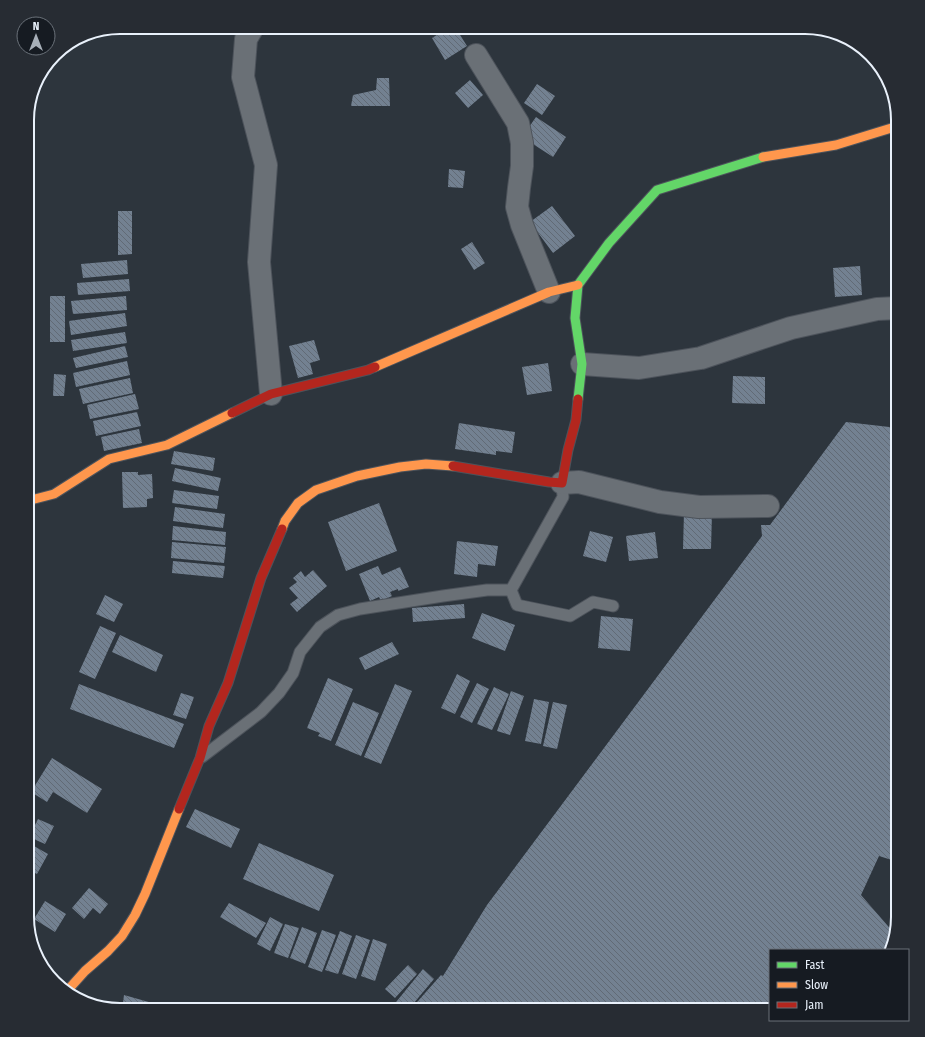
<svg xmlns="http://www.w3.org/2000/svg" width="925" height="1037" font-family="'Fira Sans Condensed',sans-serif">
	<defs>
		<pattern id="building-back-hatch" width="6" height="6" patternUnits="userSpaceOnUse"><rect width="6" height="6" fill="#738191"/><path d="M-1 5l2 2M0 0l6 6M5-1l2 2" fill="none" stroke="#616a75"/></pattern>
	</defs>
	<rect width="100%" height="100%" fill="#2d353d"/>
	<!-- building -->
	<path fill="url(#building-back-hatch)" d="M 450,27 L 455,27 L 467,46 L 445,60 L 432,38 Z
		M 377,78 L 389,78 L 390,106 L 351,106 L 353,95 L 376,90 Z
		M 470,80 L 483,95 L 468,108 L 455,93 Z
		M 537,84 L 555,96 L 542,115 L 524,103 Z
		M 536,117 L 566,137 L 553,157 L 522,137 Z
		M 449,169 L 465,171 L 463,188 L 448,187 Z
		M 552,206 L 575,236 L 553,253 L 530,222 Z
		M 118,211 L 132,211 L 132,254 L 118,255 Z
		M 472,242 L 485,263 L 474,270 L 461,249 Z
		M 127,260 L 128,274 L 83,278 L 81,264 Z
		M 860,266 L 862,295 L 835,297 L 833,268 Z
		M 129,279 L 130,291 L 78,295 L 77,283 Z
		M 50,296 L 65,296 L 65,342 L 50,342 Z
		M 126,296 L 127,310 L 73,314 L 71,301 Z
		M 125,313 L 127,326 L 71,335 L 69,321 Z
		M 125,332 L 127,343 L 73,351 L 71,340 Z
		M 314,340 L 320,360 L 310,363 L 313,374 L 298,378 L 289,346 Z
		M 125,346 L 128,357 L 76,368 L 73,358 Z
		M 127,361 L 130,375 L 76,387 L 73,373 Z
		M 548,363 L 552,391 L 527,395 L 522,367 Z
		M 54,374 L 66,375 L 64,396 L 53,396 Z
		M 733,376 L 765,377 L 765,404 L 732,403 Z
		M 130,378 L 133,393 L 83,404 L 79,389 Z
		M 135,394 L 139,409 L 90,419 L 87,405 Z
		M 137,412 L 141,426 L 96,436 L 93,421 Z
		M 846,422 L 898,428 L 898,862 L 879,856 L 861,895 L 894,933 L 890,950 L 770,950 L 770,1010 L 410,1010 L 441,975 L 443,976 L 487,905 L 762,536 L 761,525 L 770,525 Z
		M 459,423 L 515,432 L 512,453 L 496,451 L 496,455 L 455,449 Z
		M 139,429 L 142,443 L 104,451 L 101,437 Z
		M 174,451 L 215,458 L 213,471 L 171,464 Z
		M 175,468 L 221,478 L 218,491 L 172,481 Z
		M 122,472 L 138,472 L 138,475 L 152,474 L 153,498 L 147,499 L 147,507 L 123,508 Z
		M 174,490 L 219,496 L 217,509 L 172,503 Z
		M 379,503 L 397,551 L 346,571 L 328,522 Z
		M 175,507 L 225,514 L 223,528 L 173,521 Z
		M 684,512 L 712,513 L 711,549 L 683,549 Z
		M 173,526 L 226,532 L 225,545 L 172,540 Z
		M 590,531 L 613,537 L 606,562 L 583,556 Z
		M 655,532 L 658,558 L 629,561 L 626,536 Z
		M 457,541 L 498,546 L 495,566 L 478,564 L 477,577 L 454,574 Z
		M 172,542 L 226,547 L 224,563 L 171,558 Z
		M 173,561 L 225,566 L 223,578 L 172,573 Z
		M 378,566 L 382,575 L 400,567 L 409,587 L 398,591 L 398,589 L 390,592 L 392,596 L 381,601 L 379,597 L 370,601 L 359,574 Z
		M 313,570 L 327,586 L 297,612 L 290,604 L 298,598 L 289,588 L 297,582 L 293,578 L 301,571 L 305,577 Z
		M 105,595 L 123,604 L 114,622 L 96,614 Z
		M 464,604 L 465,618 L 413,622 L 412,608 Z
		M 482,613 L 515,625 L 505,651 L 472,638 Z
		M 601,616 L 633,619 L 630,651 L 598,648 Z
		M 100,626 L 116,633 L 95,679 L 79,672 Z
		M 120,635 L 163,655 L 156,672 L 112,652 Z
		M 392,642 L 399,654 L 365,670 L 359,658 Z
		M 457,674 L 470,681 L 455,714 L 441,708 Z
		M 328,678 L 353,689 L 331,741 L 318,736 L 320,733 L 307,728 Z
		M 477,683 L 489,689 L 472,723 L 460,717 Z
		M 79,684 L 184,724 L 174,748 L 70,709 Z
		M 395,684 L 412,691 L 381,764 L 364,757 Z
		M 494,687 L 509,694 L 492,730 L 477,724 Z
		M 511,691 L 524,696 L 510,735 L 497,731 Z
		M 181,693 L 194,697 L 186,719 L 173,715 Z
		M 534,699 L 549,702 L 541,744 L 525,741 Z
		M 353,702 L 379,713 L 361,756 L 335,745 Z
		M 553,702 L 567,705 L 557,749 L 543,746 Z
		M 52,758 L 102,789 L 87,813 L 53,792 L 47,802 L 31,792 Z
		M 195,809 L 240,829 L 231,848 L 186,827 Z
		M 38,819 L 54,826 L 45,844 L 29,837 Z
		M 27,842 L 48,854 L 37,874 L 27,869 Z
		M 259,843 L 334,875 L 319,911 L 243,879 Z
		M 89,888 L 108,904 L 100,914 L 93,908 L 84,919 L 72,908 Z
		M 45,901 L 66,914 L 55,932 L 34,919 Z
		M 229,903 L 266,923 L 256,938 L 220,917 Z
		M 270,917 L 283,924 L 270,951 L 257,944 Z
		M 285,924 L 299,928 L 288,958 L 274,953 Z
		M 302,927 L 317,933 L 305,964 L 290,958 Z
		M 322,930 L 336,935 L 322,972 L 308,967 Z
		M 340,931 L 352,936 L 338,974 L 325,970 Z
		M 356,935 L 370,940 L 356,979 L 342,974 Z
		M 373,939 L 387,944 L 375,981 L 361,976 Z
		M 408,965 L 417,974 L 395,998 L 385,989 Z
		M 423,969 L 434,979 L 408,1010 L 395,1010 L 392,1007 Z
		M 124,995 L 177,1010 L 122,1010 Z"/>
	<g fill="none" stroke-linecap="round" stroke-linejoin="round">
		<!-- lane casing -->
		<g stroke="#4d535b" stroke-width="13">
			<path id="lane" d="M 562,483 L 563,497 L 511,590 L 517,605 L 570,616 L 593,602 L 613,606
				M 202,757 L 261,712 L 279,693 L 293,673 L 300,652 L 320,627 L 338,615 L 360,609 L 443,596 L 487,590 L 511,590"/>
		</g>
		<!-- street casing -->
		<g stroke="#4d535b" stroke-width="24">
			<path id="street" d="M 253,27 L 246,39 L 243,77 L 266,165 L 259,262 L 271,394
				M 476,55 L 518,123 L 522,143 L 522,166 L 519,188 L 517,207 L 522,225 L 549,292
				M 582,364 L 639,368 L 701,358 L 791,328 L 877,309 L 898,308
				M 562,483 L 579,482 L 660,502 L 699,507 L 768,506"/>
		</g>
		<!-- fast casing -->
		<g stroke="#4d535b" stroke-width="11">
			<path id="fast" d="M 578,399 L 582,364 L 575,318 L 578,285 L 609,243 L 657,190 L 763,157"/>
		</g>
		<!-- slow casing -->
		<g stroke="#4d535b" stroke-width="11">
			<path id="slow" d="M 763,157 L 836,145 L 898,126
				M 375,367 L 549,292 L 578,285
				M 27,501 L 54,494 L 109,459 L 167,445 L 232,413
				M 282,529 L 285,521 L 298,503 L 316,490 L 357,476 L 400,467 L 426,464 L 453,466
				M 67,991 L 85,971 L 108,951 L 122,936 L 135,915 L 145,894 L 179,809"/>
		</g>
		<!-- jam casing -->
		<g stroke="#4d535b" stroke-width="11">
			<path id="jam" d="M 232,413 L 271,394 L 368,370 L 375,367
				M 453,466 L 549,482 L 562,483 L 568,450 L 576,420 L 578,399
				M 179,809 L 200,758 L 209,726 L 228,683 L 261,578 L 282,529"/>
		</g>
		<!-- lane -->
		<use href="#lane" stroke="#6a7076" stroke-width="11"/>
		<!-- street -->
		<use href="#street" stroke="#6a7076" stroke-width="22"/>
		<!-- fast -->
		<use href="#fast" stroke="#63d668" stroke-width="9"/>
		<!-- slow -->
		<use href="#slow" stroke="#ff974d" stroke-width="9"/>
		<!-- jam -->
		<use href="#jam" stroke="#b3261e" stroke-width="9"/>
	</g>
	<!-- crop -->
	<path d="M0 0H925V1037H0ZM120 34H805A86 86 0 0 1 891 120V917A86 86 0 0 1 805 1003H120A86 86 0 0 1 34 917V120A86 86 0 0 1 120 34Z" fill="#272c33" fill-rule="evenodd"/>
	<path fill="none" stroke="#e9f1fb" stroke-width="2" d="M120 34H805A86 86 0 0 1 891 120V917A86 86 0 0 1 805 1003H120A86 86 0 0 1 34 917V120A86 86 0 0 1 120 34Z"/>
	<!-- legend -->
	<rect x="769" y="949" width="140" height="72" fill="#161b22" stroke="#6a7179"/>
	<rect x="777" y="962" width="20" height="6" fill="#63d668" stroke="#6a7179"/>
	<text x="805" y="969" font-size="12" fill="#e9f1fb">Fast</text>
	<rect x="777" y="982" width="20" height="6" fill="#ff974d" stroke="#6a7179"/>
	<text x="805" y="989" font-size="12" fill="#e9f1fb">Slow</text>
	<rect x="777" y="1002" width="20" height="6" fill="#b3261e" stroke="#6a7179"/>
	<text x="805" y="1009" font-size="12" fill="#e9f1fb">Jam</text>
	<!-- north arrow -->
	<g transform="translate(36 36)"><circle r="19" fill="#161b22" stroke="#6a7179"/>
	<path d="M0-3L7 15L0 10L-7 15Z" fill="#a7afb8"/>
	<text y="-6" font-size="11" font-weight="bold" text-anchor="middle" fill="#e9f1fb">N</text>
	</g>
</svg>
